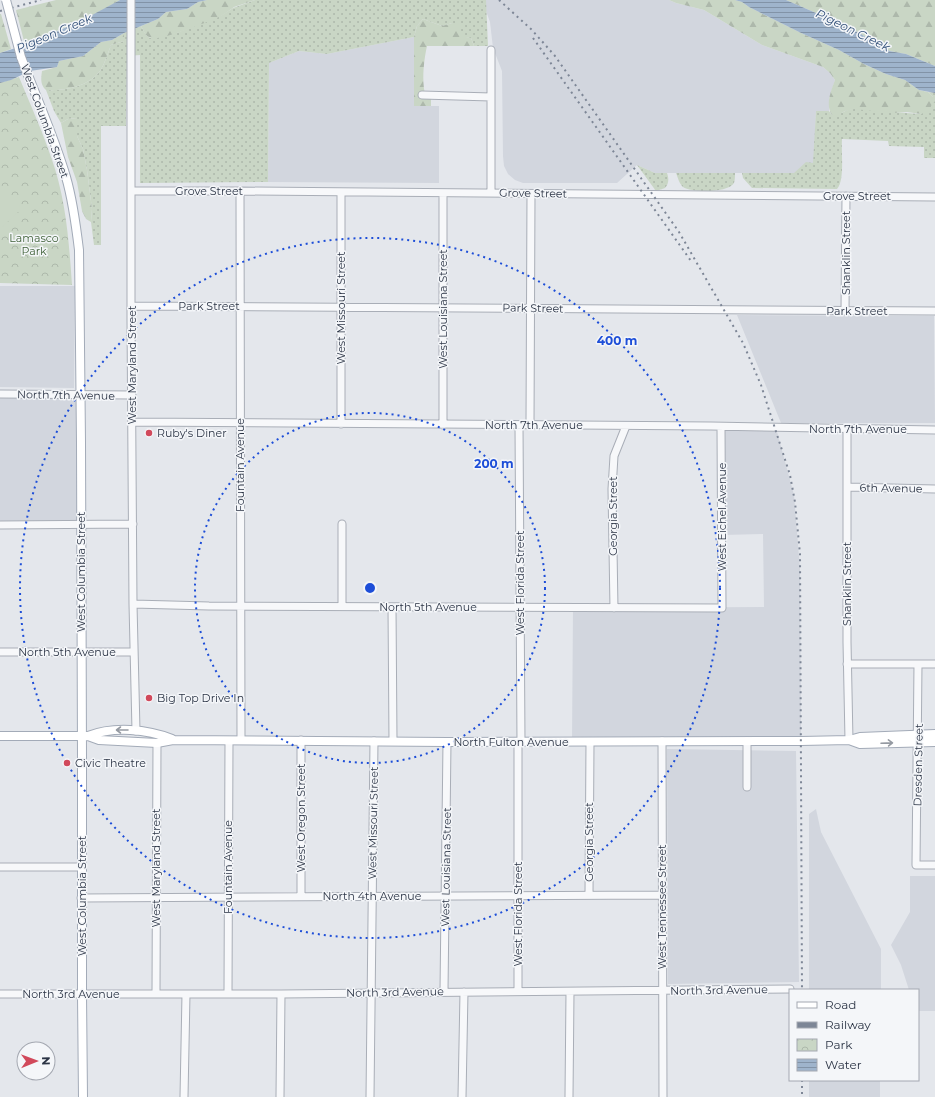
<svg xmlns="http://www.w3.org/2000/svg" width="935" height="1097" font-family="Montserrat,sans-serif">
	<defs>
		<pattern id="grass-dots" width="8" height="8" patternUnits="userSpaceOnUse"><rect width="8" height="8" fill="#c9d6c5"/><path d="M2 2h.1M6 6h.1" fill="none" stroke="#adb8ab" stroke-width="1.8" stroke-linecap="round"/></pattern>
		<pattern id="forest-firs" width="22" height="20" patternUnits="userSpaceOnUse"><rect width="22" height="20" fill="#c9d6c5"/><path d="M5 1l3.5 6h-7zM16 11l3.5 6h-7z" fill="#adb8ab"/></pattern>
		<pattern id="park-crowns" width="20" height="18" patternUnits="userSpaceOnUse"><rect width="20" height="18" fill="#c9d6c5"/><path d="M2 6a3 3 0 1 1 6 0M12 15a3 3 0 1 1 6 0" fill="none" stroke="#adb8ab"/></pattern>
		<pattern id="water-rules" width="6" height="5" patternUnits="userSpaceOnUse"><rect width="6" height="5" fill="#9fb4cc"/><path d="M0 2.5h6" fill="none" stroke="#8293a7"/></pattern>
	</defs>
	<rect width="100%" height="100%" fill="#e4e7ec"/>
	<!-- built -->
	<path fill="#d2d6de" d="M 486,0 L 669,0 L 676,3 L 704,10 L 762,45 L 823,67 L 830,73 L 835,80 L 829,99 L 829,111 L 816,111 L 814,163 L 806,163 L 795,173 L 655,173 L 637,165 L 617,183 L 523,183 L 515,180 L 508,174 L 504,166 L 503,156 L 502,71 L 493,48 L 490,22 L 486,11 Z
		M 414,37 L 414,106 L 439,106 L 439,183 L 268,182 L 269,63 L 299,51 L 327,54 Z
		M 0,286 L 75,286 L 74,388 L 0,387 Z
		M 737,315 L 934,316 L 935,423 L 781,423 Z
		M 80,395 L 80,524 L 0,524 L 0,396 Z
		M 721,427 L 776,428 L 794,495 L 800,569 L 801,741 L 572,742 L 573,608 L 764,607 L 763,534 L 722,535 Z
		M 667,749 L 796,751 L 799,982 L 668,984 Z
		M 816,809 L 821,832 L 881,949 L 881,990 L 809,990 L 809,814 Z
		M 910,876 L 935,876 L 935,1011 L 918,1011 L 918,990 L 909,990 L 901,965 L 891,945 L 910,912 Z
		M 809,1080 L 880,1080 L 880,1097 L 809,1097 Z"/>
	<!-- grass -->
	<path fill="url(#grass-dots)" d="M 255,0 L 486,0 L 488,46 L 474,46 L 471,38 L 461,37 L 452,23 L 442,26 L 423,19 L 417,26 L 414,37 L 327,54 L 299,51 L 269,63 L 268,182 L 140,183 L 140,55 L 127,56 L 126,126 L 101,126 L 101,245 L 94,245 L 91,222 L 92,209 L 87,170 L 83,149 L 77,136 L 77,118 L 68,119 L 61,123 L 54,111 L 46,90 C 64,91 88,87 100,71 C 105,63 108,53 111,45 L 124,41 L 124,33 L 141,26 L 146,35 L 150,38 L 155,38 L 179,32 L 222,15 L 233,8 Z
		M 928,92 L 935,93 L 935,158 L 924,158 L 924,147 L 889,146 L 888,141 L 842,139 C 841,152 845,180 837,189 L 752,188 L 743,178 L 742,173 L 794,173 L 806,162 L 813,163 L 816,111 L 829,111 L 832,115 C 840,115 845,110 852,109 C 864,107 878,111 890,112 C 900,113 910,113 921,114 L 933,97 Z
		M 637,165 L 655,173 L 667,173 C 669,179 669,183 665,188 L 656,191 Z
		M 676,173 L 735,173 C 735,176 735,180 734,183 C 728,193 692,193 683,187 C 679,183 678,178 676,173 Z"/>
	<!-- forest -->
	<path fill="url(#forest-firs)" d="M 56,0 L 120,0 L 99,12 L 25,45 L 16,10 Z
		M 207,0 L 255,0 C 248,2 241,5 234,7 C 230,10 226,13 221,16 C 210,21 161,41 151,38 C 145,36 144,31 141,26 L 158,19 L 166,12 L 187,9 L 198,2 Z
		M 669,0 L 735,0 L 742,2 L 749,7 L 799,32 L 839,50 L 864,64 L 886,74 L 905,80 L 919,90 L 928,92 L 933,97 L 935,101 L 926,112 L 921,114 L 907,112 L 893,113 L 854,109 L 845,111 L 838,115 L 832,115 C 825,105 831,91 835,80 L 830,73 L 823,67 L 762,45 L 704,10 L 676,3 Z
		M 786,0 L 935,0 L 935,66 L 906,54 L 889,51 L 876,44 L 861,34 L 846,26 Z
		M 0,14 L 1,14 L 11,49 L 0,53 Z
		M 423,19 L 442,26 L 452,23 L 459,25 L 461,36 L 471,38 L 474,46 L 427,46 C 424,59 421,84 426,97 L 431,99 L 431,106 L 414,106 L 414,37 L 417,26 Z
		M 124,33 L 124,41 L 111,45 C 108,53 105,63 100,71 C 88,87 64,91 46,90 C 40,85 41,78 42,71 L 57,67 L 59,61 L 83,56 L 101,42 L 112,40 Z
		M 77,118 L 77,136 L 83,149 L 87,170 L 92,209 L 91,222 L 86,219 L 82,211 L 77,182 L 68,157 L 61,123 L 68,119 Z"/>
	<!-- park -->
	<path fill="url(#park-crowns)" d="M 19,77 C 30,104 42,130 51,157 C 66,198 69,242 72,285 L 0,283 L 0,83 Z"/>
	<!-- pitch -->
	<path fill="#c9d6c5" d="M 0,184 L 20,204 L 19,211 L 0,229 Z"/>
	<!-- water -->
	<path fill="url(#water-rules)" d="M 120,0 L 207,0 L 198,2 L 187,9 L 166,12 L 158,19 L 124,33 L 112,40 L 101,42 L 83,56 L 59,61 L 57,67 L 30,71 L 11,80 L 0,83 L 0,53 L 25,45 L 81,21 Z
		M 735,0 L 786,0 L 846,26 L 861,34 L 876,44 L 885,44 L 889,51 L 906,54 L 935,66 L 935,93 L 919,90 L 905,80 L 886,74 L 864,64 L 839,50 L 799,32 L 749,7 L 742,2 Z"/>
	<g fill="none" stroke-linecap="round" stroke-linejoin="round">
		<!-- minor casing -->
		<g stroke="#a9aeb7" stroke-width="9">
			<path id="minor" d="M 131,0 L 131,319 L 133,604 L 136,731
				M 491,50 L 491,192
				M 422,95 L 491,97
				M 131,191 L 240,191 L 935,197
				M 240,191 L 241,740
				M 341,192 L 341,424
				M 443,193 L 443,425
				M 132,306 L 935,311
				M 845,311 L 846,196
				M 0,394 L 132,395
				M 132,422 L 711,426 L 935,430
				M 519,425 L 521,742
				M 530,425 L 531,194
				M 847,429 L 847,642 L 849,740
				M 847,487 L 935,489
				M 342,524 L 342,606
				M 0,525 L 133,524
				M 133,604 L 209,606 L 722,608 L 721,427
				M 392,607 L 393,741
				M 614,608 L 612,489 L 614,456 L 626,426
				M 0,652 L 134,652
				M 847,664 L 935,664
				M 918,664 L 916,865 L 935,865
				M 662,741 L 663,1097
				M 747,741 L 747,787
				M 518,742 L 518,991
				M 0,867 L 81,867
				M 589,895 L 590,742
				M 301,896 L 301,740
				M 81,898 L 662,895
				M 444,991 L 447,742
				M 156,993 L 157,743
				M 228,993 L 229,741
				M 0,994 L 281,994 L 790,989
				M 184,1097 L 186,994
				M 280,1097 L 281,994
				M 370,1097 L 374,741
				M 462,1097 L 464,992
				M 569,1097 L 570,992"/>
		</g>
		<!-- major casing -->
		<g stroke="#a3abb8" stroke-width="10">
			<path id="major" d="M 21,57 C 36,97 54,136 66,177 C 73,201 76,225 79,250 L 81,442 L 82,757 L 82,995 L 83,1097
				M 0,736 L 88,736 L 99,740 L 157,743 L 173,740 L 447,742 L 801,741 L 849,740 L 860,737 L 935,734
				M 88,736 C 114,726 147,729 172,739
				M 849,740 L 860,744 L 935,742"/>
		</g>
		<!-- minor -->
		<use href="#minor" stroke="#f7f8fa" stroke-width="7"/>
		<!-- major -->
		<use href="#major" stroke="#fff" stroke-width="8"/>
		<!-- rail -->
		<path stroke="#7d8696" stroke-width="2" stroke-dasharray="2 4" stroke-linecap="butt" d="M 499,0 L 532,30 L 555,56 L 679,232 L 743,343 L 761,385 L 790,475 L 795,502 L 800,554 L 802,990
			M 0,11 L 41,0
			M 533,38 L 691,261
			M 802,1080 L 802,1097"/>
		<!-- major-bridge casing -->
		<g stroke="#a3abb8" stroke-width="10" stroke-linecap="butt">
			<path id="major-bridge" d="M 6,0 L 21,57"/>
		</g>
		<!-- major-bridge -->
		<use href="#major-bridge" stroke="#fff" stroke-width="8"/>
	</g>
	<!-- one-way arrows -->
	<defs><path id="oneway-shaft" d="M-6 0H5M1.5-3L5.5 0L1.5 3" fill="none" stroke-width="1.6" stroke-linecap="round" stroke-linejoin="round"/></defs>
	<g stroke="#959aa2">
		<use href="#oneway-shaft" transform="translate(122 730) rotate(180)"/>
		<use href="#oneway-shaft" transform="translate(887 743) rotate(-2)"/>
	</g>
	<!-- distance rings -->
	<g fill="none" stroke="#1d4ed8" stroke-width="2" stroke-dasharray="2 4">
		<circle cx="370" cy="588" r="175"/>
		<circle cx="370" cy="588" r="350"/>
	</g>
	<!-- markers -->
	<g fill="#d1495b" stroke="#f4f6f9" stroke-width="1.5">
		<circle cx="149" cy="433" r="4"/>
		<circle cx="149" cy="698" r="4"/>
		<circle cx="67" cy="763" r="4"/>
	</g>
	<g text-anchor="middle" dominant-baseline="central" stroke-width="3" stroke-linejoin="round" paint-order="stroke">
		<!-- street labels -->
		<g font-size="11" fill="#2b3445" stroke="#f4f6f9">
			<text transform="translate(45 121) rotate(70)">West Columbia Street</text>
			<text x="209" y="191">Grove Street</text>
			<text transform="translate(533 193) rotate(1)">Grove Street</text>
			<text x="857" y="196">Grove Street</text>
			<text transform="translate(846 253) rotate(-90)">Shanklin Street</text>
			<text x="209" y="306">Park Street</text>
			<text transform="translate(341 308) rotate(-90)">West Missouri Street</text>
			<text transform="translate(533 308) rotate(1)">Park Street</text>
			<text transform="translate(443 309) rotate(-90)">West Louisiana Street</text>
			<text x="857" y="311">Park Street</text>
			<text transform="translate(132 365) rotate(-90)">West Maryland Street</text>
			<text transform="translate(66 395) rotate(1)">North 7th Avenue</text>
			<text x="534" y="425">North 7th Avenue</text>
			<text x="858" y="429">North 7th Avenue</text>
			<text transform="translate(240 465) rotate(-90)">Fountain Avenue</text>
			<text transform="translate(891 488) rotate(1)">6th Avenue</text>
			<text transform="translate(613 516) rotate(-90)">Georgia Street</text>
			<text transform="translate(722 517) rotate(-90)">West Eichel Avenue</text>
			<text transform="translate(81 572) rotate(-90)">West Columbia Street</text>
			<text transform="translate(520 583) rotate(-90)">West Florida Street</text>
			<text transform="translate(847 584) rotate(-90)">Shanklin Street</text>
			<text x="428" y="607">North 5th Avenue</text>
			<text x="67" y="652">North 5th Avenue</text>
			<text x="511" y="742">North Fulton Avenue</text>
			<text transform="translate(918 765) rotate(-89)">Dresden Street</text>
			<text transform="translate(301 818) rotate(-90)">West Oregon Street</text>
			<text transform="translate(373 823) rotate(-89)">West Missouri Street</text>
			<text transform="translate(589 842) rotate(-90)">Georgia Street</text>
			<text transform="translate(228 867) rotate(-90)">Fountain Avenue</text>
			<text transform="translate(446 867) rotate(-89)">West Louisiana Street</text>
			<text transform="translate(156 868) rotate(-90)">West Maryland Street</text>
			<text transform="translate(82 896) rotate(-90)">West Columbia Street</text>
			<text x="372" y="896">North 4th Avenue</text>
			<text transform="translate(662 907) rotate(-90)">West Tennessee Street</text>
			<text transform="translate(518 914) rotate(-90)">West Florida Street</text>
			<text transform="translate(719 990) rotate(-1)">North 3rd Avenue</text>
			<text transform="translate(395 992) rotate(-1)">North 3rd Avenue</text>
			<text x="71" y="994">North 3rd Avenue</text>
		</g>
		<!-- park labels -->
		<g font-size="11" fill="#3f6138" stroke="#f4f6f9">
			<text x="34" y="238">Lamasco<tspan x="34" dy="13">Park</tspan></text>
		</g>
		<!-- poi labels -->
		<g font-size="11" fill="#2b3445" stroke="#f4f6f9" text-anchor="start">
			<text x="157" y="433">Ruby's Diner</text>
			<text x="157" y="698">Big Top Drive In</text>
			<text x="75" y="763">Civic Theatre</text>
		</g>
		<!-- water labels -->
		<g font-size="12" font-style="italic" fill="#34527a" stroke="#f4f6f9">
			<text transform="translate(853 30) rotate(26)">Pigeon Creek</text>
			<text transform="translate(54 33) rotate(-23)">Pigeon Creek</text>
		</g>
	</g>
	<circle cx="370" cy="588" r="6" fill="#1d4ed8" stroke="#f4f6f9" stroke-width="2"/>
	<g font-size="12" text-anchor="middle" font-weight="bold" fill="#1d4ed8" stroke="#f4f6f9" stroke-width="3" stroke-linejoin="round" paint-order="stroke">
		<text x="617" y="345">400 m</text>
		<text x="494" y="468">200 m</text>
	</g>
	<!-- legend -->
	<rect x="789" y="989" width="130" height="92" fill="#f4f6f9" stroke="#a4a8b1"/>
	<rect x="797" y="1002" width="20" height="6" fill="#ffffff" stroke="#a4a8b1"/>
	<text x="825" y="1009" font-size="12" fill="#2b3445">Road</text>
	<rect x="797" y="1022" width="20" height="6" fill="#7d8696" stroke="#a4a8b1"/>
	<text x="825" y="1029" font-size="12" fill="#2b3445">Railway</text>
	<rect x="797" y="1039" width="20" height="12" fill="url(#park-crowns)" stroke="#a4a8b1"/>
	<text x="825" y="1049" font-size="12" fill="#2b3445">Park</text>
	<rect x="797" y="1059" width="20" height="12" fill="url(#water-rules)" stroke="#a4a8b1"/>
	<text x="825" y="1069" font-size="12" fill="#2b3445">Water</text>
	<!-- north arrow -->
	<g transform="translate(36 1061) rotate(89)"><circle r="19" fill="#f4f6f9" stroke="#a4a8b1"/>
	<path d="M0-3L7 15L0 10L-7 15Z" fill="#d1495b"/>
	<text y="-6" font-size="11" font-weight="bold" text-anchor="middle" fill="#2b3445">N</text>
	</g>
</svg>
